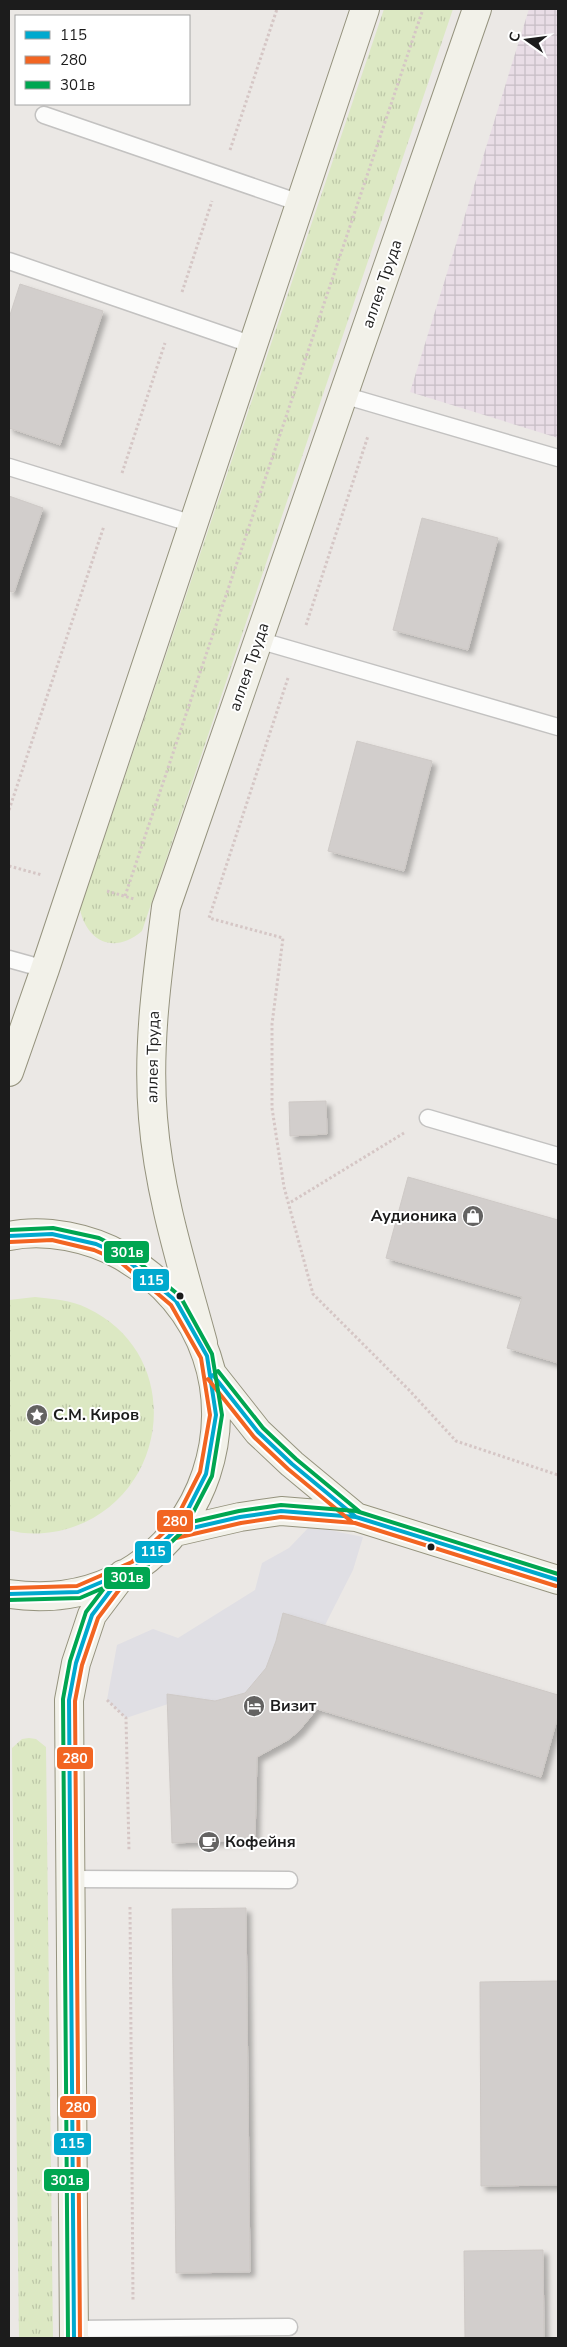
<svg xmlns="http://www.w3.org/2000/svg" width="567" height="2347" font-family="'Nunito Sans',sans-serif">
	<defs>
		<pattern id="industrial-grid" width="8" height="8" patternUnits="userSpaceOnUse" patternTransform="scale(1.25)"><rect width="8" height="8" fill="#e9dde6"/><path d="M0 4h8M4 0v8" fill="none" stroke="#c7bdc5"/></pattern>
		<pattern id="grass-tufts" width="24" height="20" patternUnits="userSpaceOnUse" patternTransform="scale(1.25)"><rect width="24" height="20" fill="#dce8c3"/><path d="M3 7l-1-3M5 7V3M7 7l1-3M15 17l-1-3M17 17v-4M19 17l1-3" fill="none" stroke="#bcc6a7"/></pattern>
		<filter id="shadow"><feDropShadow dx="4.5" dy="4.5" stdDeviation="2.5" flood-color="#0004"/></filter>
	</defs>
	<rect width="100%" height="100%" fill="#ebe8e5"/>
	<!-- industrial -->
	<path fill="url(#industrial-grid)" d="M 529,9 L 558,9 L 558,438 L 410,392 Z"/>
	<!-- grass -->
	<path fill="url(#grass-tufts)" d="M 384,9 L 453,9 L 142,931 C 115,954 88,943 80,910 Z
		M 35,1297 C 53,1299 71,1300 87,1308 C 185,1354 171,1493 73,1527 C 53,1534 28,1536 9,1530 L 9,1300 Z
		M 29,1738 L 36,1739 L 46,1747 L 53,2338 L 19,2338 L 12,1748 L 22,1739 Z"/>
	<!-- plaza -->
	<path fill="#e0dfe4" d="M 310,1526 L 363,1537 L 353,1570 L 325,1625 L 283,1613 L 276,1641 L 266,1669 L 245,1693 L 215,1701 L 168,1694 L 168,1704 L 126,1718 L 107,1700 L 117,1645 L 153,1629 L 178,1638 L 255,1590 L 262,1563 L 289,1548 Z"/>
	<!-- building -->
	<path fill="#d2cecc" stroke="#cec9c6" filter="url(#shadow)" d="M 20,284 L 103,311 L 60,445 L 9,428 L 9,318 Z
		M 9,496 L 43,508 L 14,592 L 9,591 Z
		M 422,518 L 498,538 L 468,650 L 393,630 Z
		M 357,741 L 432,761 L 404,871 L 328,851 Z
		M 326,1101 L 327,1134 L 290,1136 L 289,1102 Z
		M 408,1177 L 558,1220 L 558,1363 L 507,1348 L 522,1297 L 386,1258 Z
		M 283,1613 L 558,1695 L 558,1716 L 541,1777 L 317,1709 L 299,1731 L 288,1740 L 257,1757 L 255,1840 L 172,1843 L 167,1694 L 215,1701 L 245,1693 L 266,1668 L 276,1641 Z
		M 246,1908 L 250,2272 L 176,2273 L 172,1909 Z
		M 558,1981 L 558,2185 L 481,2186 L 480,1982 Z
		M 543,2250 L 544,2338 L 465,2338 L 464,2251 Z"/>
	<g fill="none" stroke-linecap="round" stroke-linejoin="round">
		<!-- lane casing -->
		<g stroke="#c3c2c1" stroke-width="19">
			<path id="lane" d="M 44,115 L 300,203
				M 9,261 L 253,345
				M 343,395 L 558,458
				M 9,467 L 193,524
				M 258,640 L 558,727
				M 9,959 L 45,969
				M 428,1118 L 558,1156
				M 71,1879 L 289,1880
				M 74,2329 L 289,2327"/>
		</g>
		<!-- secondary casing -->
		<g stroke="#95937e" stroke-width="30">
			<path id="secondary" d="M 9,1072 L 45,969 L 365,9
				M 9,1236 C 45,1228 91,1238 122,1256 C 298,1358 208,1623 9,1594
				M 203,1343 C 183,1269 159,1195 153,1118 C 147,1048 157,977 166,907 L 477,9
				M 213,1375 L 258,1432 L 292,1464 L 356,1517
				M 175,1532 L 240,1517 L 281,1511 L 356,1517 L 558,1580
				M 74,2338 L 69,1700 L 76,1663 L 92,1615 L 123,1574"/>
		</g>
		<!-- path -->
		<path stroke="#d5c6c5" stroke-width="3" stroke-dasharray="2.5 2.5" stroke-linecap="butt" d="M 230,150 L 277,9
			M 182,292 L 212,201
			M 122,473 L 165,343
			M 306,625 L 368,436
			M 288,678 L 209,918 L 283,938 L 272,1024 L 272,1108 L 284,1187 L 313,1294 L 409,1390 L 456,1441 L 558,1475
			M 9,810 L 104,526
			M 9,866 L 42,875
			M 107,891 L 134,899
			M 125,896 L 423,9
			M 291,1202 L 404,1133
			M 107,1700 L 126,1718 L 129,1851
			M 130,1907 L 133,2301"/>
		<!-- lane -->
		<use href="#lane" stroke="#fcfcfb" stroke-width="16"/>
		<!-- secondary -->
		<use href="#secondary" stroke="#f2f1e9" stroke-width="28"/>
		<!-- bus-1 casing -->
		<g stroke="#fff" stroke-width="8">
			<path id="bus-1" d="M 9,1236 L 52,1234 L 96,1244 L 122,1256 L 176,1301 L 207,1356 L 216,1415 L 206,1474 L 179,1527 L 135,1568 L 78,1592 L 9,1594
				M 213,1375 L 258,1432 L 292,1464 L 356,1517
				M 175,1532 L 240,1517 L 281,1511 L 356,1517 L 558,1580
				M 74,2338 L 69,1700 L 76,1663 L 92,1615 L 123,1574"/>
		</g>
		<!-- bus-2 casing -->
		<g stroke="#fff" stroke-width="8">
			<path id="bus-2" d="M 208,1379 L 254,1437 L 288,1469 L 352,1522
				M 176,1538 L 241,1523 L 281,1517 L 355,1523 L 556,1586
				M 9,1588 L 77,1586 L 132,1562 L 174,1523 L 200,1472 L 210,1415 L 201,1358 L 171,1305 L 119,1261 L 94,1250 L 52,1240 L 10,1242
				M 80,2338 L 75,1701 L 82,1665 L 98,1618 L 128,1578"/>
		</g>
		<!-- bus-3 casing -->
		<g stroke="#fff" stroke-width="8">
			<path id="bus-3" d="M 9,1230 L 53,1228 L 99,1238 L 125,1251 L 180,1296 L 212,1354 L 222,1415 L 212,1476 L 184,1530 L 140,1572 L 80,1598 L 9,1600
				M 218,1371 L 263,1428 L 296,1459 L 360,1512
				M 174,1526 L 239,1511 L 281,1505 L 356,1511 L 558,1574
				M 68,2338 L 63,1699 L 70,1661 L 86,1612 L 118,1570"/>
		</g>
		<!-- bus-1 -->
		<use href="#bus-1" stroke="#00a9ce" stroke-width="4"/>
		<!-- bus-2 -->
		<use href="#bus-2" stroke="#f26522" stroke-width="4"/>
		<!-- bus-3 -->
		<use href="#bus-3" stroke="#00a651" stroke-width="4"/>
	</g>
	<!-- icons -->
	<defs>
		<g id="shop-disc" transform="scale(1.125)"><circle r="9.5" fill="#646362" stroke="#fff"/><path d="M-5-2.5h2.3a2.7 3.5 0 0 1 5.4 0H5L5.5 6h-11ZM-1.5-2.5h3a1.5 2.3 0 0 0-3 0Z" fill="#fff"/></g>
		<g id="sight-disc" transform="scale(1.125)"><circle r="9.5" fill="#646362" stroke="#fff"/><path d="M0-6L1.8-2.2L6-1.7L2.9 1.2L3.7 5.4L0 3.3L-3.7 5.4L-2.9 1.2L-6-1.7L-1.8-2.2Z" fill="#fff"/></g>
		<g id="hotel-disc" transform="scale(1.125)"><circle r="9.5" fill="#646362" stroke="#fff"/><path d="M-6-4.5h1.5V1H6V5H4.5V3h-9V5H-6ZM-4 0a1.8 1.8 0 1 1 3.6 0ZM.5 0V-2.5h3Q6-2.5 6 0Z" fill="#fff"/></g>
		<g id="cafe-disc" transform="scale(1.125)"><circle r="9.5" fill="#646362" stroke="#fff"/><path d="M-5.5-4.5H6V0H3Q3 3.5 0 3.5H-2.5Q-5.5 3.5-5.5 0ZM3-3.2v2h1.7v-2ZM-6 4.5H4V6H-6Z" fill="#fff"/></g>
	</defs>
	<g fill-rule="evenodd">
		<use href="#shop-disc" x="473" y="1216"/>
		<use href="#sight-disc" x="37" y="1415"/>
		<use href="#hotel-disc" x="254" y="1706"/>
		<use href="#cafe-disc" x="209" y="1842"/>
	</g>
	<!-- markers -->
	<g fill="#1c1c1c" stroke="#fff" stroke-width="2">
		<circle cx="180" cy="1296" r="4.5"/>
		<circle cx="431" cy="1547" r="4.5"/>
	</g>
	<g text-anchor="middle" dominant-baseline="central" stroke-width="4" stroke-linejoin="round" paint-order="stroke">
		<!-- street labels -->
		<g font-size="16" fill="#1c1c1c" stroke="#fff">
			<text transform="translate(382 284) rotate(-71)">аллея Труда</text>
			<text transform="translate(249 667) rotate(-71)">аллея Труда</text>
			<text transform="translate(153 1057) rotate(-89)">аллея Труда</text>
		</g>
		<!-- poi labels -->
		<g font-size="16" font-weight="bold" fill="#1c1c1c" stroke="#fff" text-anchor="start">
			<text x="457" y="1216" text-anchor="end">Аудионика</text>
			<text x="53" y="1415">С.М. Киров</text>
			<text x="270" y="1706">Визит</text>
			<text x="225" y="1842">Кофейня</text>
		</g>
	</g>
	<g stroke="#fff" stroke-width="2">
		<rect x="103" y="1240" width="47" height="24" rx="5" fill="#00a651"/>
		<rect x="132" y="1268" width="38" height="24" rx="5" fill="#00a9ce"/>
		<rect x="156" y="1509" width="38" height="24" rx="5" fill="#f26522"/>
		<rect x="134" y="1540" width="38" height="24" rx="5" fill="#00a9ce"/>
		<rect x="103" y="1566" width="48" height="24" rx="5" fill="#00a651"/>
		<rect x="56" y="1746" width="38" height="24" rx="5" fill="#f26522"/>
		<rect x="59" y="2095" width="38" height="24" rx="5" fill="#f26522"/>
		<rect x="53" y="2132" width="39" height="24" rx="5" fill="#00a9ce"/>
		<rect x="43" y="2168" width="47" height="24" rx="5" fill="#00a651"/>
	</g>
	<g font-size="14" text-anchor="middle" font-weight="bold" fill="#fff">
		<text x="127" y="1257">301в</text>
		<text x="151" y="1285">115</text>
		<text x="175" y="1526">280</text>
		<text x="153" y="1556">115</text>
		<text x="127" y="1582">301в</text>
		<text x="75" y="1763">280</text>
		<text x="78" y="2112">280</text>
		<text x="72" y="2148">115</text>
		<text x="67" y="2185">301в</text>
	</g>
	<!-- border -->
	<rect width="567" height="2347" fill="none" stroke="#1c1c1c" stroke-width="20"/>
	<!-- legend -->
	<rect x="15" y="15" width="175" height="90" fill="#ffffff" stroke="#a4a4a4"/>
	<rect x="25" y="31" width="25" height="8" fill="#00a9ce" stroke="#a4a4a4"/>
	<text x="60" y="40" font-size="15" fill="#1c1c1c">115</text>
	<rect x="25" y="56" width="25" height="8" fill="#f26522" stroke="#a4a4a4"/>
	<text x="60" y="65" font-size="15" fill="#1c1c1c">280</text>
	<rect x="25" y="81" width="25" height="8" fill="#00a651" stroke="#a4a4a4"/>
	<text x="60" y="90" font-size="15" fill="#1c1c1c">301в</text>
	<!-- north arrow -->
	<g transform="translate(527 40) rotate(284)" stroke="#ffffff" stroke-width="4" paint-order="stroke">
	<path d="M0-4L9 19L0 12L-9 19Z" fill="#1c1c1c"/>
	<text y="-8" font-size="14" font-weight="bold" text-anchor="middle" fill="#1c1c1c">С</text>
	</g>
</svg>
